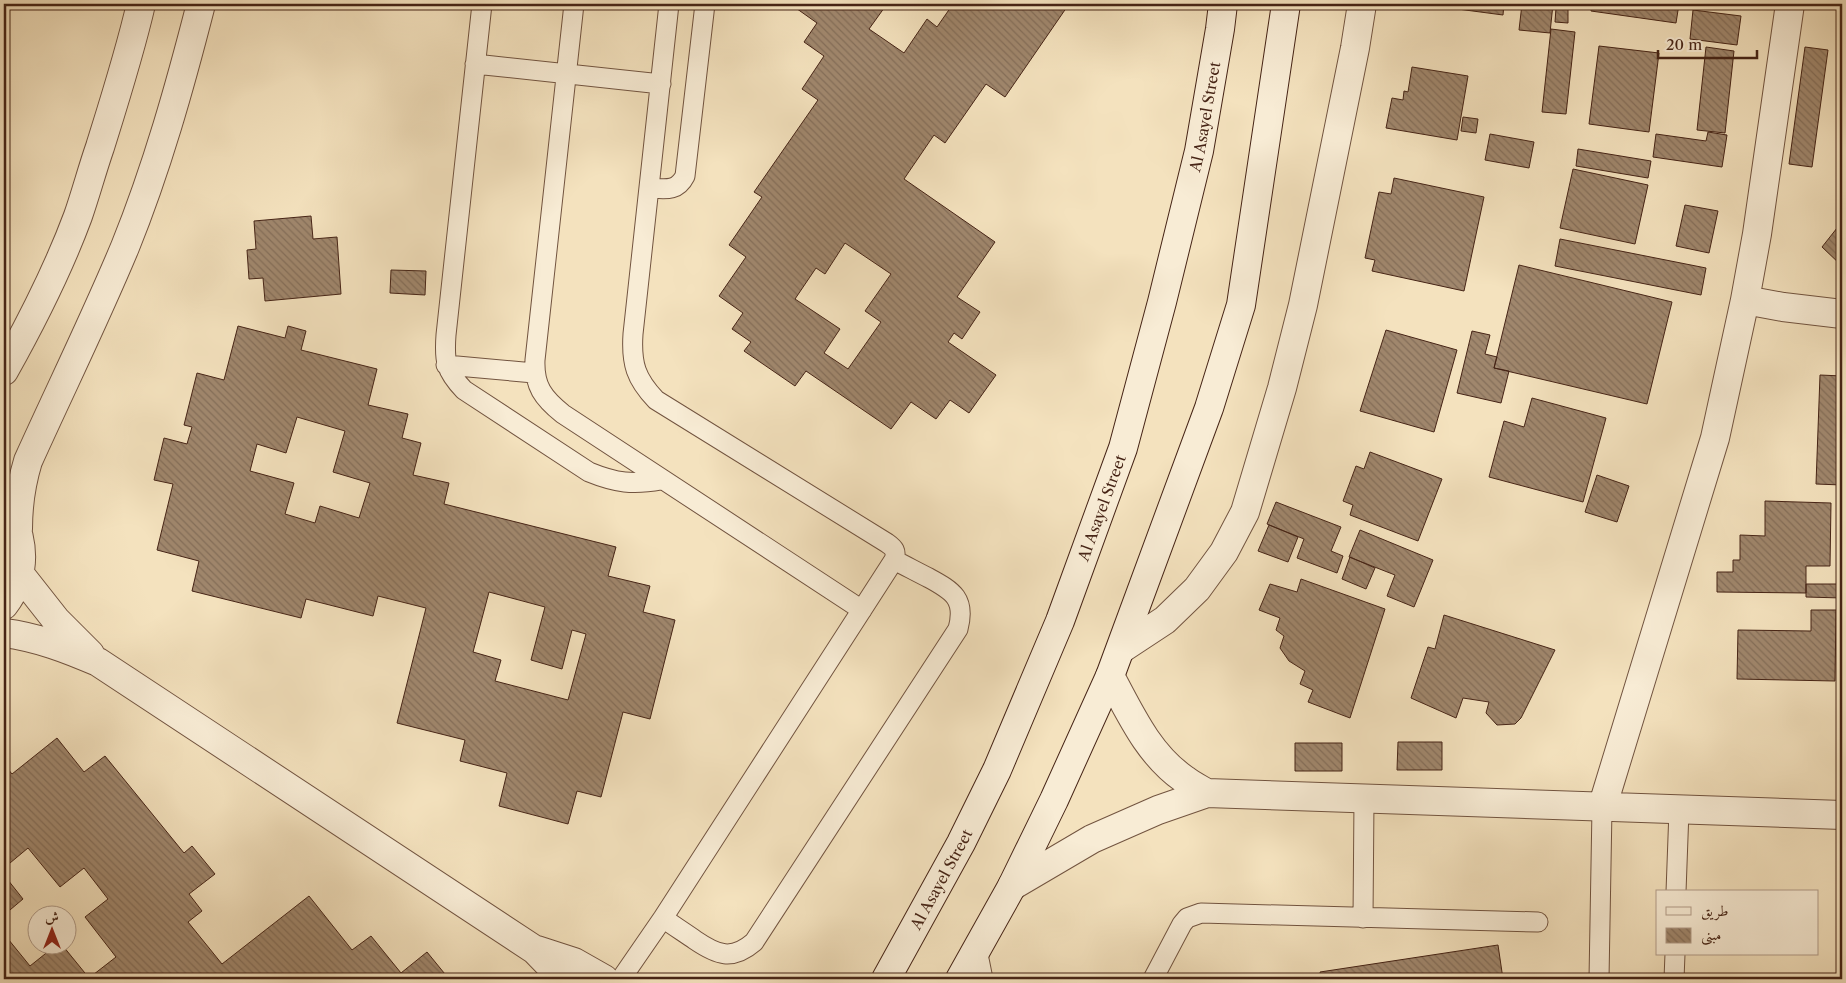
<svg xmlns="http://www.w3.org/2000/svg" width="1846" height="983" font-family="'Libre Caslon Text',Amiri,serif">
	<defs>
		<pattern id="building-back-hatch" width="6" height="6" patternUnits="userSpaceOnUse" patternTransform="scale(1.25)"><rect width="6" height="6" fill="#a0876d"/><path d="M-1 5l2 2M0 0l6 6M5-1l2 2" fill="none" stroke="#846e59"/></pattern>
	</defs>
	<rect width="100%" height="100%" fill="#f4e2be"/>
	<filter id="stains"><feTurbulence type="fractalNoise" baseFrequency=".004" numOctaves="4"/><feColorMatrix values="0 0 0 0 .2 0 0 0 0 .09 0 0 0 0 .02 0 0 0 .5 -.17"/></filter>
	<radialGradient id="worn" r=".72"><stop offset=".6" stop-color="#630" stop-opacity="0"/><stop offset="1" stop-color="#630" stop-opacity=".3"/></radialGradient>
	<!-- building -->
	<path fill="url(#building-back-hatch)" stroke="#462416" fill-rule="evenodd" d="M 795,4 L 887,4 L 869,29 L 904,53 L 927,19 L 937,27 L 953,4 L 1069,4 L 1005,97 L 986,84 L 945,143 L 934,135 L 904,179 L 995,242 L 957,297 L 980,312 L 962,339 L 954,333 L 948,342 L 996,375 L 969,413 L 950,400 L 936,419 L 911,402 L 891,429 L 806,371 L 795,386 L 744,351 L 751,342 L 732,329 L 743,313 L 719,296 L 746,257 L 729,245 L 762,197 L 754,192 L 818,100 L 802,89 L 824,56 L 804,42 L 817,23 L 793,6 ZM 845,243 L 891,274 L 865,311 L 881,322 L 848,369 L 824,353 L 840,329 L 795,299 L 816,268 L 825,274 Z
		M 1435,4 L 1504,4 L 1503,15 L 1435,6 Z
		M 1522,4 L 1553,4 L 1550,33 L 1519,30 Z
		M 1592,4 L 1679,4 L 1676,23 L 1591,11 Z
		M 1556,8 L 1568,9 L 1568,23 L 1555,22 Z
		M 1693,10 L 1741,16 L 1737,45 L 1690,39 Z
		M 1551,29 L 1575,32 L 1566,114 L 1542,112 Z
		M 1599,46 L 1659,53 L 1649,132 L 1589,124 Z
		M 1706,47 L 1734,51 L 1725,133 L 1697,130 Z
		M 1805,47 L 1828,50 L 1812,167 L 1789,164 Z
		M 1412,67 L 1468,76 L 1457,140 L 1386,128 L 1392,98 L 1403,100 L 1404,91 L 1408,92 Z
		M 1463,117 L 1478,119 L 1476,133 L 1461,131 Z
		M 1708,132 L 1727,135 L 1722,167 L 1653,157 L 1656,134 L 1706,141 Z
		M 1490,134 L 1534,142 L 1529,168 L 1485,160 Z
		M 1578,149 L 1651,161 L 1648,178 L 1576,166 Z
		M 1573,169 L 1648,185 L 1635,244 L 1560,228 Z
		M 1394,178 L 1484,197 L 1464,291 L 1372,271 L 1375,260 L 1365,258 L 1379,192 L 1391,194 Z
		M 1842,192 L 1842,266 L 1822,247 L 1841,223 Z
		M 1685,205 L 1718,211 L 1709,253 L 1676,246 Z
		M 311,216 L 313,239 L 337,237 L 341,294 L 265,301 L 263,278 L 249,279 L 247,250 L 256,249 L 254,221 Z
		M 1560,239 L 1706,268 L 1701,295 L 1555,266 Z
		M 1519,265 L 1672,302 L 1647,404 L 1494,368 Z
		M 391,270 L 426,271 L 425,295 L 390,293 Z
		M 238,326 L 285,338 L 288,326 L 306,331 L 301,350 L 377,369 L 368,405 L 408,414 L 402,438 L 421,443 L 413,475 L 449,483 L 444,504 L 616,547 L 608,576 L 650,586 L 643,612 L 675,620 L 650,719 L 623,712 L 601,797 L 577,791 L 568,824 L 499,806 L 507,773 L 460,761 L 465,740 L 397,723 L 426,608 L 378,596 L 373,616 L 306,599 L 301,618 L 192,591 L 199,561 L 157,550 L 173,484 L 154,480 L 164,438 L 187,444 L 192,427 L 184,425 L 197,373 L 224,380 ZM 297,417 L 345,431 L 333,472 L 370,483 L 359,518 L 320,506 L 315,523 L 285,514 L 294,483 L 250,471 L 257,444 L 286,453 ZM 489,592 L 545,607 L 531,660 L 562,669 L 572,630 L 586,634 L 568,700 L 495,681 L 501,660 L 473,652 Z
		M 1386,330 L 1457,350 L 1434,432 L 1360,411 Z
		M 1472,331 L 1490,335 L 1485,354 L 1497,357 L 1494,368 L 1509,371 L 1501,403 L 1457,393 Z
		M 1820,375 L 1842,376 L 1842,485 L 1816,484 Z
		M 1532,398 L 1606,418 L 1583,502 L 1489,477 L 1504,421 L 1524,427 Z
		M 1370,452 L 1442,479 L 1418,541 L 1350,515 L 1353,505 L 1343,501 L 1356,466 L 1364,469 Z
		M 1597,475 L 1629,486 L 1617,522 L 1585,512 Z
		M 1765,501 L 1831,503 L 1830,566 L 1806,566 L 1806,593 L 1717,592 L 1717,572 L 1733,572 L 1733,560 L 1740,560 L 1740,535 L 1765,536 Z
		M 1276,502 L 1341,527 L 1331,551 L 1343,556 L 1337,573 L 1297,558 L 1304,539 L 1267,524 Z
		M 1269,525 L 1298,537 L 1288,562 L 1258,551 Z
		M 1360,530 L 1433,560 L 1414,607 L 1387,596 L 1395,575 L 1349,557 Z
		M 1350,557 L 1375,568 L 1366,589 L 1342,579 Z
		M 1301,579 L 1385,609 L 1350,718 L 1308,702 L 1313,690 L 1300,684 L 1305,671 L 1289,661 L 1280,648 L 1284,636 L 1276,630 L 1280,618 L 1259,610 L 1270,584 L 1297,592 Z
		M 1806,584 L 1842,584 L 1842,598 L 1806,597 Z
		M 1811,610 L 1836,610 L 1835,681 L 1737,679 L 1738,630 L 1811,631 Z
		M 1444,615 L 1555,650 L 1521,718 L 1515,724 L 1497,725 L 1486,713 L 1489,702 L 1463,698 L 1456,718 L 1411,698 L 1428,647 L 1435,649 Z
		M 57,738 L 84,772 L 105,756 L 184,853 L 192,846 L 215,874 L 189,894 L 202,911 L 188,922 L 222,964 L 309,896 L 352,950 L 371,936 L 401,973 L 427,952 L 449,979 L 4,979 L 4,934 L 30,966 L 55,946 L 63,946 L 89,978 L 116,957 L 85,917 L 108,899 L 84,868 L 60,887 L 28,848 L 4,868 L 4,771 L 7,768 L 12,774 Z
		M 1398,742 L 1442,742 L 1442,770 L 1397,770 Z
		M 1295,743 L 1342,743 L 1342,771 L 1295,771 Z
		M 4,875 L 23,899 L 4,915 Z
		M 1498,945 L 1503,979 L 1321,979 L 1320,972 Z"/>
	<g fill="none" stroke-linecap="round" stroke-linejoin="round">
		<!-- service casing -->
		<g stroke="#725440" stroke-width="21">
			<path id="service" d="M 482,4 L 446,335 C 444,362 446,371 464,390 L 589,472 C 616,483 633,485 661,480
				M 574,4 L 535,360 C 534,386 543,398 563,414 L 862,610
				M 475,64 L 661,84
				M 649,188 C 665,189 677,192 685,176 L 705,4
				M 446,365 L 534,373
				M 1676,892 L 1679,810
				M 663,918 C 674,926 685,933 695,940 C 717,955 732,961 754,942 L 958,629 C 966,599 953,591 929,578 C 917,572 906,566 894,560
				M 1363,918 L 1364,800
				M 977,949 L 983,979
				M 621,979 L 663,918 L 894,560 C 897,551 894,548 887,543 L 656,400 C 636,379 631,364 633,334 L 669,4
				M 1153,979 L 1182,924 L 1187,918 L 1201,913 L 1538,922
				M 1599,979 L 1602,808
				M 1674,979 L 1675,954"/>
		</g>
		<!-- minor casing -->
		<g stroke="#725440" stroke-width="30">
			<path id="minor" d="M 1745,300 L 1783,307 L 1842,314
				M 4,371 C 32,321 58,270 78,216 C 86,193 92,170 100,147 C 115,99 130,52 141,4
				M 18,529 C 18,505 21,484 28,461 C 60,390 95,319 125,247 C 157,168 180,86 201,4
				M 19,573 L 56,620 L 90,654
				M 4,605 C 26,576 25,544 10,512
				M 4,633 C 37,637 68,649 98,662 L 535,950 L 563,979
				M 1121,649 L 1165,620 L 1197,589 L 1224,552 L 1245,512 L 1282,388 L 1303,305 L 1355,48 L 1362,4
				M 1110,676 C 1130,713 1148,754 1184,779 C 1191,785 1200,789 1207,793
				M 1602,808 L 1715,438 L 1745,300 L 1757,234 L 1790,4
				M 1012,886 L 1092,839 L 1158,810 L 1207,793 L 1842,815
				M 537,950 L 574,962 L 604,979"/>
		</g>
		<!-- secondary casing -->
		<g stroke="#462416" stroke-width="30">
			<g id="secondary">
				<path id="s1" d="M 886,979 L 961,843 L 997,770 L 1060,621 L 1123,448 L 1162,302 L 1199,151 L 1220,29 L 1223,4"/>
				<path d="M 960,979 L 1012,886 L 1054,800 L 1110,676 L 1209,408 L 1241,305 L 1286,4"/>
			</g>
		</g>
		<!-- service -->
		<use href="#service" stroke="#f8ecd5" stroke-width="19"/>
		<!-- minor -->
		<use href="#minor" stroke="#f8ecd5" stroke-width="28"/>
		<!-- secondary -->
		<use href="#secondary" stroke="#f8ecd5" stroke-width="28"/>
	</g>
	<g text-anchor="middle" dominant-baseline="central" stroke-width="4" stroke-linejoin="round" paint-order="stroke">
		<!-- street labels -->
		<g font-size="15" fill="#462416" stroke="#f8ecd5">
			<text stroke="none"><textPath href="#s1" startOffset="924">Al Asayel Street</textPath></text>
			<text stroke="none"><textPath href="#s1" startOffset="519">Al Asayel Street</textPath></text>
			<text stroke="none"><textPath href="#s1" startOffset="114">Al Asayel Street</textPath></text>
		</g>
	</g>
	<!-- margin -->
	<rect width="1846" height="983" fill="none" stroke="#f4e2be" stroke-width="20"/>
	<rect x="5" y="5" width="1836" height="973" fill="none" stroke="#462416" stroke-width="2.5"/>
	<rect x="10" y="10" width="1826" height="963" fill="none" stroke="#462416"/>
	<!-- legend -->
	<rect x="1656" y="890" width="162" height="65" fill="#f8ecd5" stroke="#b19c89"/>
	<rect x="1666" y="907" width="25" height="8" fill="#f8ecd5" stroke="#b19c89"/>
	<text x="1701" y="916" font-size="15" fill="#462416">طريق</text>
	<rect x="1666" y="928" width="25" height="15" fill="url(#building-back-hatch)" stroke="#b19c89"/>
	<text x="1701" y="940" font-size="15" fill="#462416">مبنى</text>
	<!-- north arrow -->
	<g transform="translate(52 930)"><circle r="24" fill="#f8ecd5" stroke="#b19c89"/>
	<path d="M0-4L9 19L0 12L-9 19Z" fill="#8f2418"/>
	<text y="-8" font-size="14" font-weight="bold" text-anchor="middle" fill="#462416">ش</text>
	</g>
	<!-- scale -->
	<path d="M1658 50v8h99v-8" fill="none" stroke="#462416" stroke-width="2.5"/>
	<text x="1666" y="50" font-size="15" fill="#462416" stroke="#f8ecd5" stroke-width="4" paint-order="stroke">20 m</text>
	<rect width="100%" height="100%" filter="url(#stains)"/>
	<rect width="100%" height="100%" fill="url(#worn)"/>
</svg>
